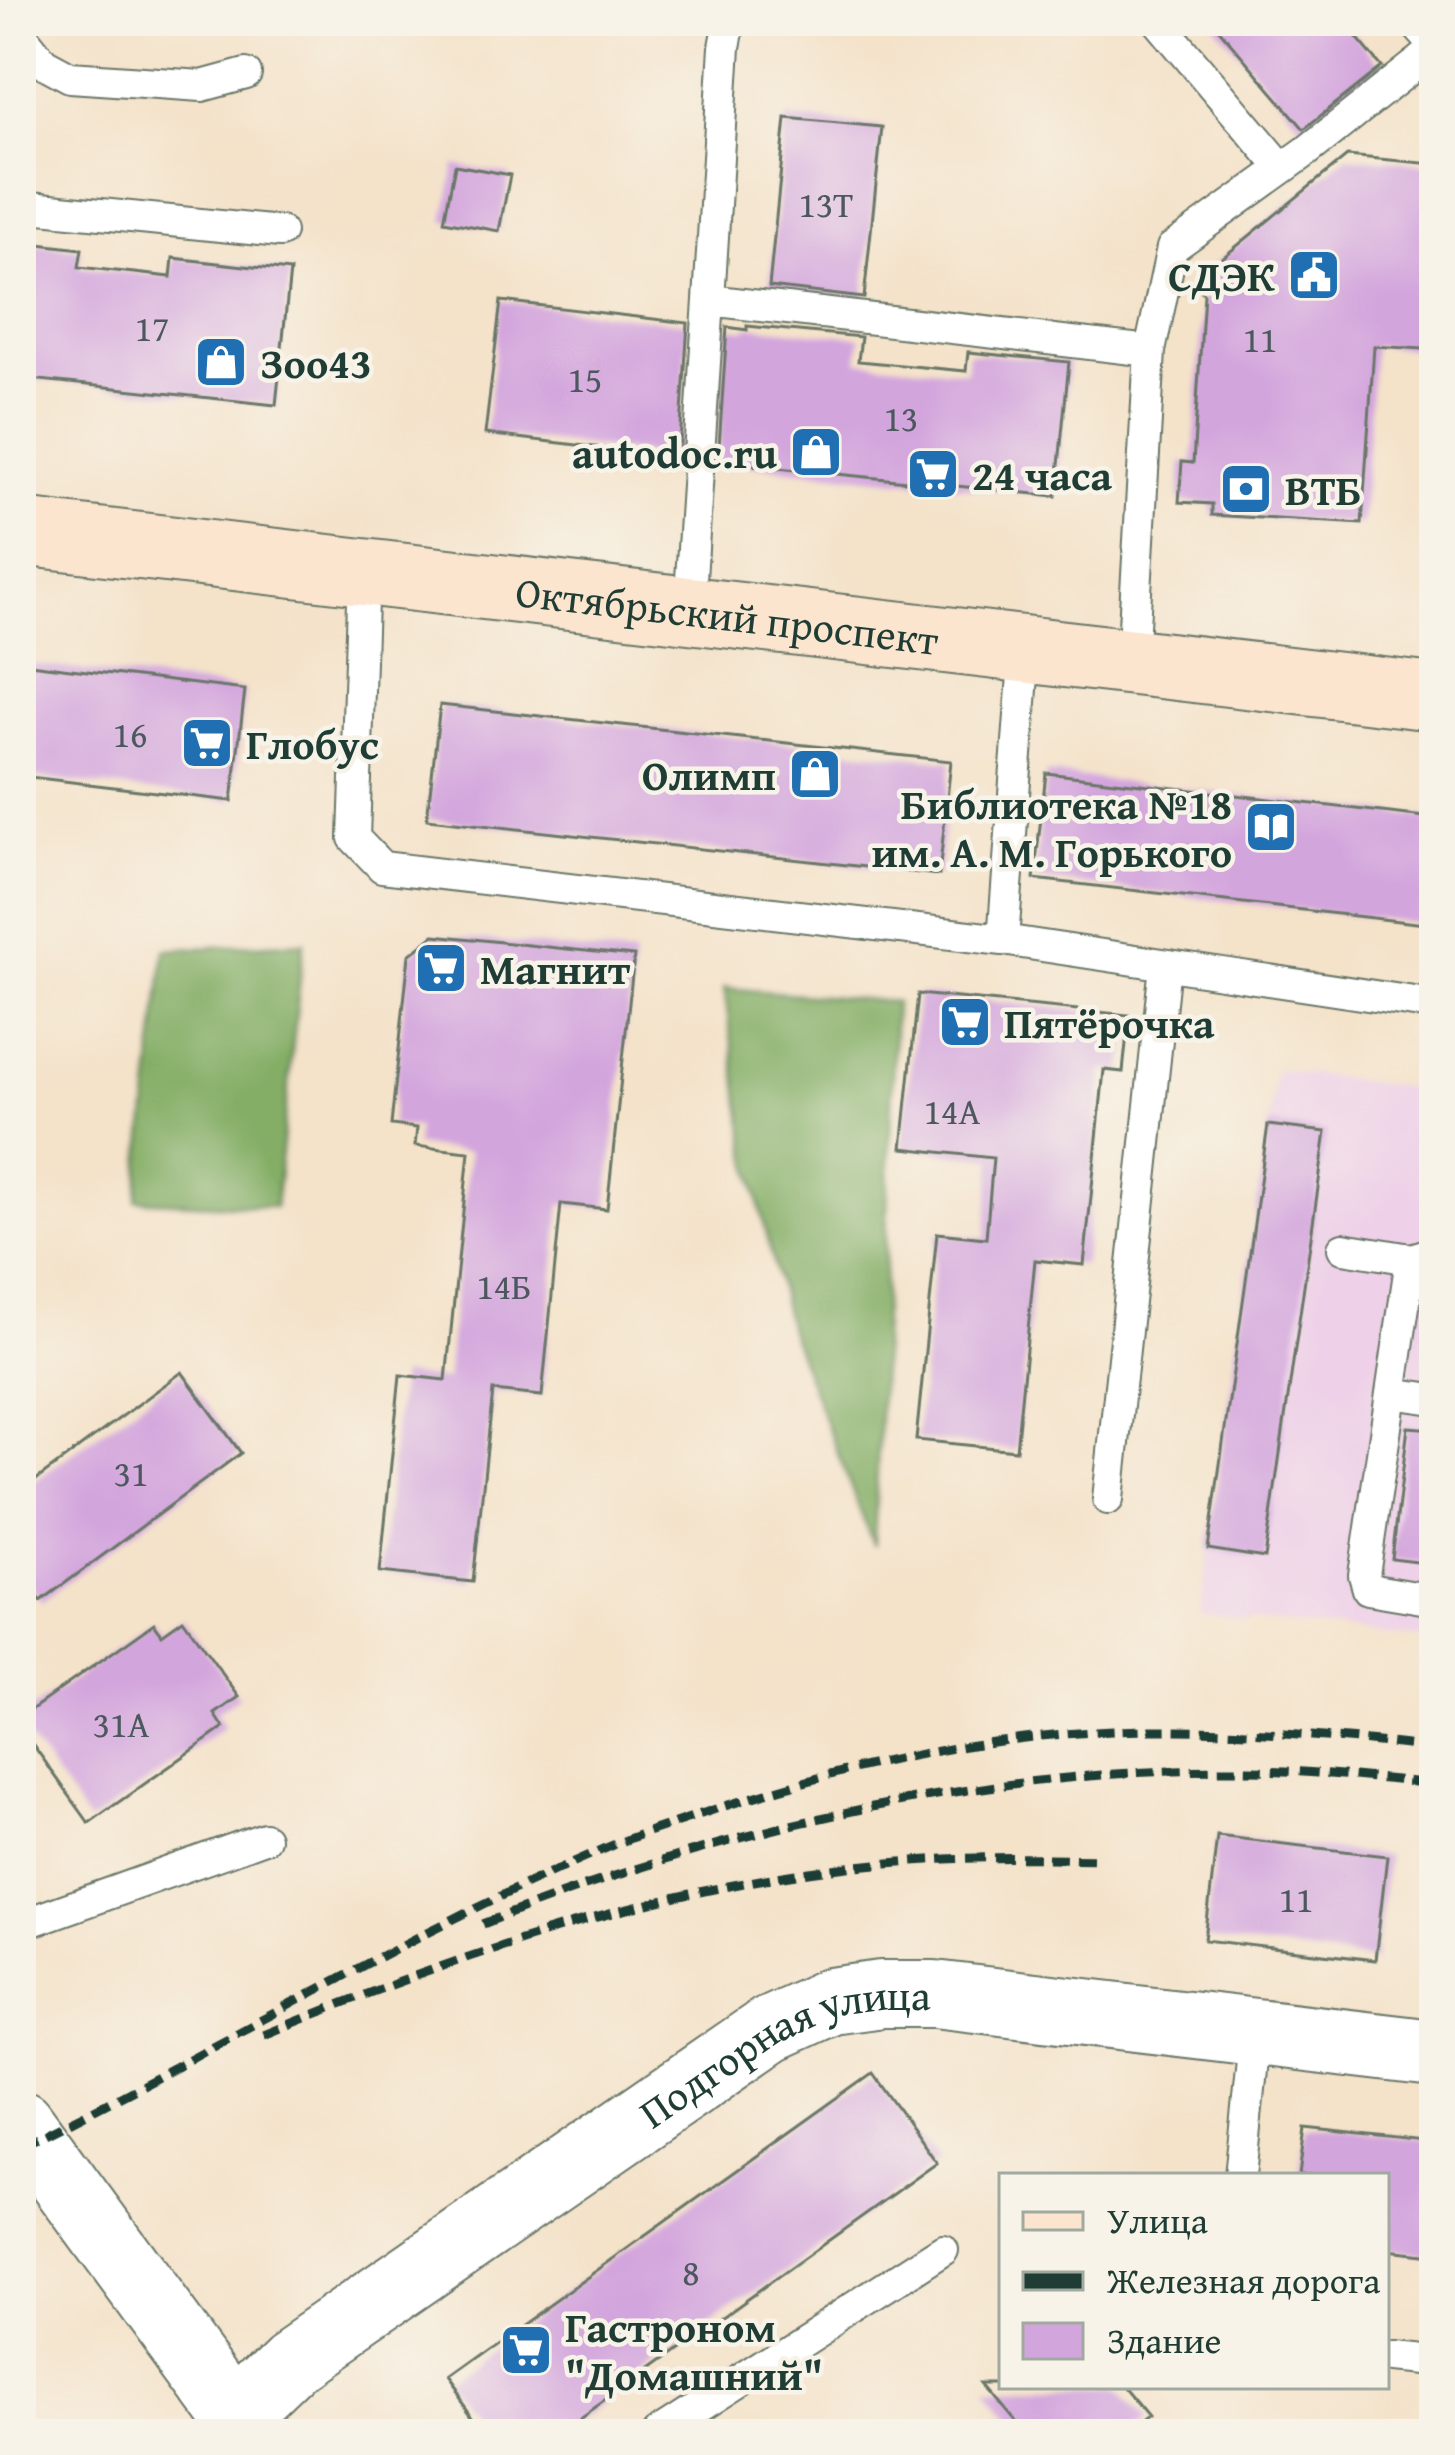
<svg xmlns="http://www.w3.org/2000/svg" width="1455" height="2455" font-family="'Gentium Book Plus',serif">
	<rect width="100%" height="100%" fill="#f7f3e8"/>
	<filter id="ink" filterUnits="userSpaceOnUse"><feTurbulence type="fractalNoise" baseFrequency=".00833" numOctaves="2"/><feDisplacementMap in="SourceGraphic" scale="24" xChannelSelector="R" yChannelSelector="G"/><feConvolveMatrix kernelMatrix="1 2 1 2 8 2 1 2 1" color-interpolation-filters="sRGB"/></filter>
	<filter id="wash" filterUnits="userSpaceOnUse"><feTurbulence type="fractalNoise" baseFrequency=".004" numOctaves="4" result="noise"/><feDisplacementMap in="SourceGraphic" scale="48" xChannelSelector="R" yChannelSelector="G"/><feGaussianBlur stdDeviation="2.7" result="paint"/><feColorMatrix in="noise" values="0 0 0 0 0 0 0 0 0 0 0 0 0 0 0 0 0 1.4 0 .05"/><feComposite in="paint" operator="in"/></filter>
	<g filter="url(#wash)">
		<rect width="100%" height="100%" fill="#f4e2c9"/>
		<!-- built -->
		<path fill="#eed0e8" d="M 1276,1069 L 1434,1091 L 1434,1641 L 1200,1614 Z"/>
		<!-- forest -->
		<path fill="#84ae66" stroke="#52764d" stroke-width="3" d="M 304,942 L 275,1207 L 137,1200 L 165,950 Z
			M 724,988 L 895,1002 L 874,1546 L 789,1330 L 749,1159 Z"/>
		<g id="blocks">
			<!-- building -->
			<path fill="#d3a5dd" d="M 1212,21 L 1343,21 L 1382,67 L 1304,129 Z
				M 786,118 L 882,127 L 864,298 L 769,287 Z
				M 1347,156 L 1434,164 L 1434,329 L 1423,349 L 1374,346 L 1362,524 L 1212,515 L 1212,504 L 1179,502 L 1182,462 L 1193,463 L 1204,294 L 1193,282 Z
				M 455,165 L 510,175 L 499,231 L 444,221 Z
				M 21,242 L 82,249 L 79,267 L 171,277 L 173,258 L 290,271 L 276,405 L 21,378 Z
				M 501,301 L 688,323 L 679,457 L 485,434 Z
				M 747,326 L 861,337 L 858,361 L 966,371 L 968,352 L 1069,362 L 1056,496 L 718,462 L 727,327 L 747,330 Z
				M 21,663 L 245,690 L 232,801 L 21,776 Z
				M 440,705 L 951,761 L 939,875 L 427,819 Z
				M 1046,773 L 1434,818 L 1434,925 L 1034,879 Z
				M 434,935 L 634,956 L 607,1209 L 561,1204 L 542,1396 L 493,1391 L 473,1582 L 380,1572 L 400,1375 L 446,1380 L 469,1152 L 415,1146 L 417,1128 L 391,1125 L 409,955 Z
				M 918,994 L 1129,1015 L 1123,1072 L 1104,1070 L 1084,1265 L 1035,1260 L 1016,1450 L 916,1440 L 937,1233 L 986,1238 L 993,1158 L 902,1148 Z
				M 1268,1125 L 1326,1132 L 1265,1558 L 1208,1549 Z
				M 182,1372 L 241,1453 L 41,1601 L 21,1572 L 21,1491 Z
				M 1408,1427 L 1434,1429 L 1434,1564 L 1392,1559 Z
				M 183,1619 L 239,1697 L 215,1714 L 224,1728 L 89,1823 L 21,1728 L 21,1717 L 154,1623 L 162,1634 Z
				M 1217,1836 L 1387,1856 L 1375,1960 L 1205,1940 Z
				M 873,2073 L 937,2163 L 558,2434 L 485,2434 L 445,2379 Z
				M 1305,2128 L 1434,2142 L 1434,2255 L 1386,2250 L 1386,2176 L 1299,2176 Z
				M 986,2386 L 1122,2386 L 1148,2417 L 1127,2434 L 1026,2434 Z"/>
		</g>
	</g>
	<g filter="url(#ink)">
		<use href="#blocks" fill-opacity="0" stroke="#6a7768" stroke-width="3"/>
		<g fill="none" stroke-linecap="round" stroke-linejoin="round">
			<!-- service casing -->
			<g stroke="#6a7768" stroke-width="34">
				<path id="service" d="M 730,21 L 725,47 L 709,300 L 1150,351 L 1172,248 L 1307,151 L 1434,50
					M 1158,21 L 1282,168
					M 1413,21 L 1434,45
					M 21,34 L 44,63 L 70,77 L 202,86 L 246,74
					M 21,206 L 280,232
					M 363,572 L 354,838 L 382,867 L 1003,940 L 1434,1005
					M 689,610 L 709,300
					M 1132,661 L 1150,351
					M 1003,940 L 1025,649
					M 1343,1248 L 1411,1259
					M 1434,1252 L 1411,1259 L 1364,1575 L 1368,1589 L 1434,1600
					M 1391,1393 L 1434,1399
					M 1108,1499 L 1165,965
					M 21,1925 L 264,1838
					M 1240,2176 L 1255,2032
					M 1386,2357 L 1434,2362
					M 657,2434 L 943,2250"/>
			</g>
			<!-- tertiary casing -->
			<g stroke="#6a7768" stroke-width="70">
				<g id="tertiary">
					<path d="M 21,2123 L 249,2434"/>
					<path id="s1" d="M 235,2413 L 289,2361 L 770,2029 L 831,2001 L 882,1994 L 934,1994 L 1434,2053"/>
				</g>
			</g>
			<!-- secondary casing -->
			<g stroke="#6a7768" stroke-width="70">
				<g id="secondary">
					<path id="s2" d="M 21,532 L 1434,697"/>
				</g>
			</g>
			<!-- service -->
			<use href="#service" stroke="#fff" stroke-width="30"/>
			<!-- tertiary -->
			<use href="#tertiary" stroke="#fff" stroke-width="66"/>
			<!-- secondary -->
			<use href="#secondary" stroke="#fbe5cf" stroke-width="66"/>
			<!-- rail -->
			<path stroke="#1f3d34" stroke-width="9" stroke-dasharray="18 9" stroke-linecap="butt" d="M 483,1924 C 720,1830 970,1771 1226,1770 C 1296,1769 1365,1777 1434,1784
				M 264,2035 C 476,1947 699,1873 929,1860 C 987,1856 1044,1858 1102,1859
				M 21,2146 C 217,2050 404,1934 604,1849 C 638,1834 673,1824 707,1812 C 805,1779 905,1753 1008,1740 C 1149,1721 1293,1732 1434,1748"/>
		</g>
	</g>
	<!-- icons -->
	<defs>
		<g id="civic-square" transform="scale(2.7)"><rect x="-9" y="-9" width="18" height="18" rx="4" fill="#1f6fb2" stroke="#f7f3e8"/><path d="M-.6-6.5H3V-4.5H.6V-3L4-1V1h2V6H-6V1h2V-1L-.6-3ZM-1.2 2.5V6h2.4V2.5Z" fill="#fff"/></g>
		<g id="shop-square" transform="scale(2.7)"><rect x="-9" y="-9" width="18" height="18" rx="4" fill="#1f6fb2" stroke="#f7f3e8"/><path d="M-5-2.5h2.3a2.7 3.5 0 0 1 5.4 0H5L5.5 6h-11ZM-1.5-2.5h3a1.5 2.3 0 0 0-3 0Z" fill="#fff"/></g>
		<g id="supermarket-square" transform="scale(2.7)"><rect x="-9" y="-9" width="18" height="18" rx="4" fill="#1f6fb2" stroke="#f7f3e8"/><path d="M-6-5.5h2.5l.6 2H6L4.5 2H-2.5L-4.4-4H-6ZM-1.5 3.2a1.3 1.3 0 1 0 .1 0ZM3 3.2a1.3 1.3 0 1 0 .1 0Z" fill="#fff"/></g>
		<g id="bank-square" transform="scale(2.7)"><rect x="-9" y="-9" width="18" height="18" rx="4" fill="#1f6fb2" stroke="#f7f3e8"/><path d="M-6-4H6V4H-6ZM0-2.3a2.3 2.3 0 1 0 0 4.6a2.3 2.3 0 1 0 0-4.6Z" fill="#fff"/></g>
		<g id="library-square" transform="scale(2.7)"><rect x="-9" y="-9" width="18" height="18" rx="4" fill="#1f6fb2" stroke="#f7f3e8"/><path d="M-6-4Q-3-5.5-.7-3.5V5Q-3 3-6 4ZM6-4Q3-5.5 .7-3.5V5Q3 3 6 4Z" fill="#fff"/></g>
	</defs>
	<g fill-rule="evenodd">
		<use href="#civic-square" x="1314" y="275"/>
		<use href="#shop-square" x="221" y="362"/>
		<use href="#shop-square" x="816" y="452"/>
		<use href="#supermarket-square" x="933" y="474"/>
		<use href="#bank-square" x="1246" y="489"/>
		<use href="#supermarket-square" x="207" y="743"/>
		<use href="#shop-square" x="815" y="774"/>
		<use href="#library-square" x="1271" y="827"/>
		<use href="#supermarket-square" x="441" y="968"/>
		<use href="#supermarket-square" x="965" y="1022"/>
		<use href="#supermarket-square" x="526" y="2350"/>
	</g>
	<g text-anchor="middle" dominant-baseline="central" stroke-width="9" stroke-linejoin="round" paint-order="stroke">
		<!-- number labels -->
		<g font-size="36" fill="#4c575e">
			<text x="826" y="203">13Т</text>
			<text x="152" y="327">17</text>
			<text x="1260" y="338">11</text>
			<text x="585" y="378">15</text>
			<text x="901" y="417">13</text>
			<text x="130" y="733">16</text>
			<text x="952" y="1110">14А</text>
			<text x="504" y="1285">14Б</text>
			<text x="131" y="1472">31</text>
			<text x="121" y="1723">31А</text>
			<text x="1296" y="1898">11</text>
			<text x="691" y="2271">8</text>
		</g>
		<!-- poi labels -->
		<g font-size="42" font-weight="bold" fill="#1f3d34" stroke="#f7f3e8" text-anchor="start">
			<text x="1275" y="275" text-anchor="end">СДЭК</text>
			<text x="260" y="362">Зоо43</text>
			<text x="777" y="452" text-anchor="end">autodoc.ru</text>
			<text x="972" y="474">24 часа</text>
			<text x="1285" y="489">ВТБ</text>
			<text x="246" y="743">Глобус</text>
			<text x="776" y="774" text-anchor="end">Олимп</text>
			<text x="1232" y="803" text-anchor="end">Библиотека №18<tspan x="1232" dy="48">им. А. М. Горького</tspan></text>
			<text x="480" y="968">Магнит</text>
			<text x="1004" y="1022">Пятёрочка</text>
			<text x="565" y="2326">Гастроном<tspan x="565" dy="48">"Домашний"</tspan></text>
		</g>
		<!-- street labels -->
		<g font-size="42" fill="#1f3d34" stroke="#f7f3e8">
			<text stroke="none"><textPath href="#s2" startOffset="711">Октябрьский проспект</textPath></text>
			<text stroke="none"><textPath href="#s1" startOffset="666">Подгорная улица</textPath></text>
		</g>
	</g>
	<!-- margin -->
	<rect width="1455" height="2455" fill="none" stroke="#f7f3e8" stroke-width="72"/>
	<!-- legend -->
	<rect x="999" y="2173" width="390" height="216" fill="#f7f3e8" stroke="#a1aaa0" stroke-width="3"/>
	<rect x="1023" y="2212" width="60" height="18" fill="#fbe5cf" stroke="#a1aaa0" stroke-width="3"/>
	<text x="1107" y="2233" font-size="36" fill="#1f3d34">Улица</text>
	<rect x="1023" y="2272" width="60" height="18" fill="#1f3d34" stroke="#a1aaa0" stroke-width="3"/>
	<text x="1107" y="2293" font-size="36" fill="#1f3d34">Железная дорога</text>
	<rect x="1023" y="2323" width="60" height="36" fill="#d3a5dd" stroke="#a1aaa0" stroke-width="3"/>
	<text x="1107" y="2353" font-size="36" fill="#1f3d34">Здание</text>
</svg>
